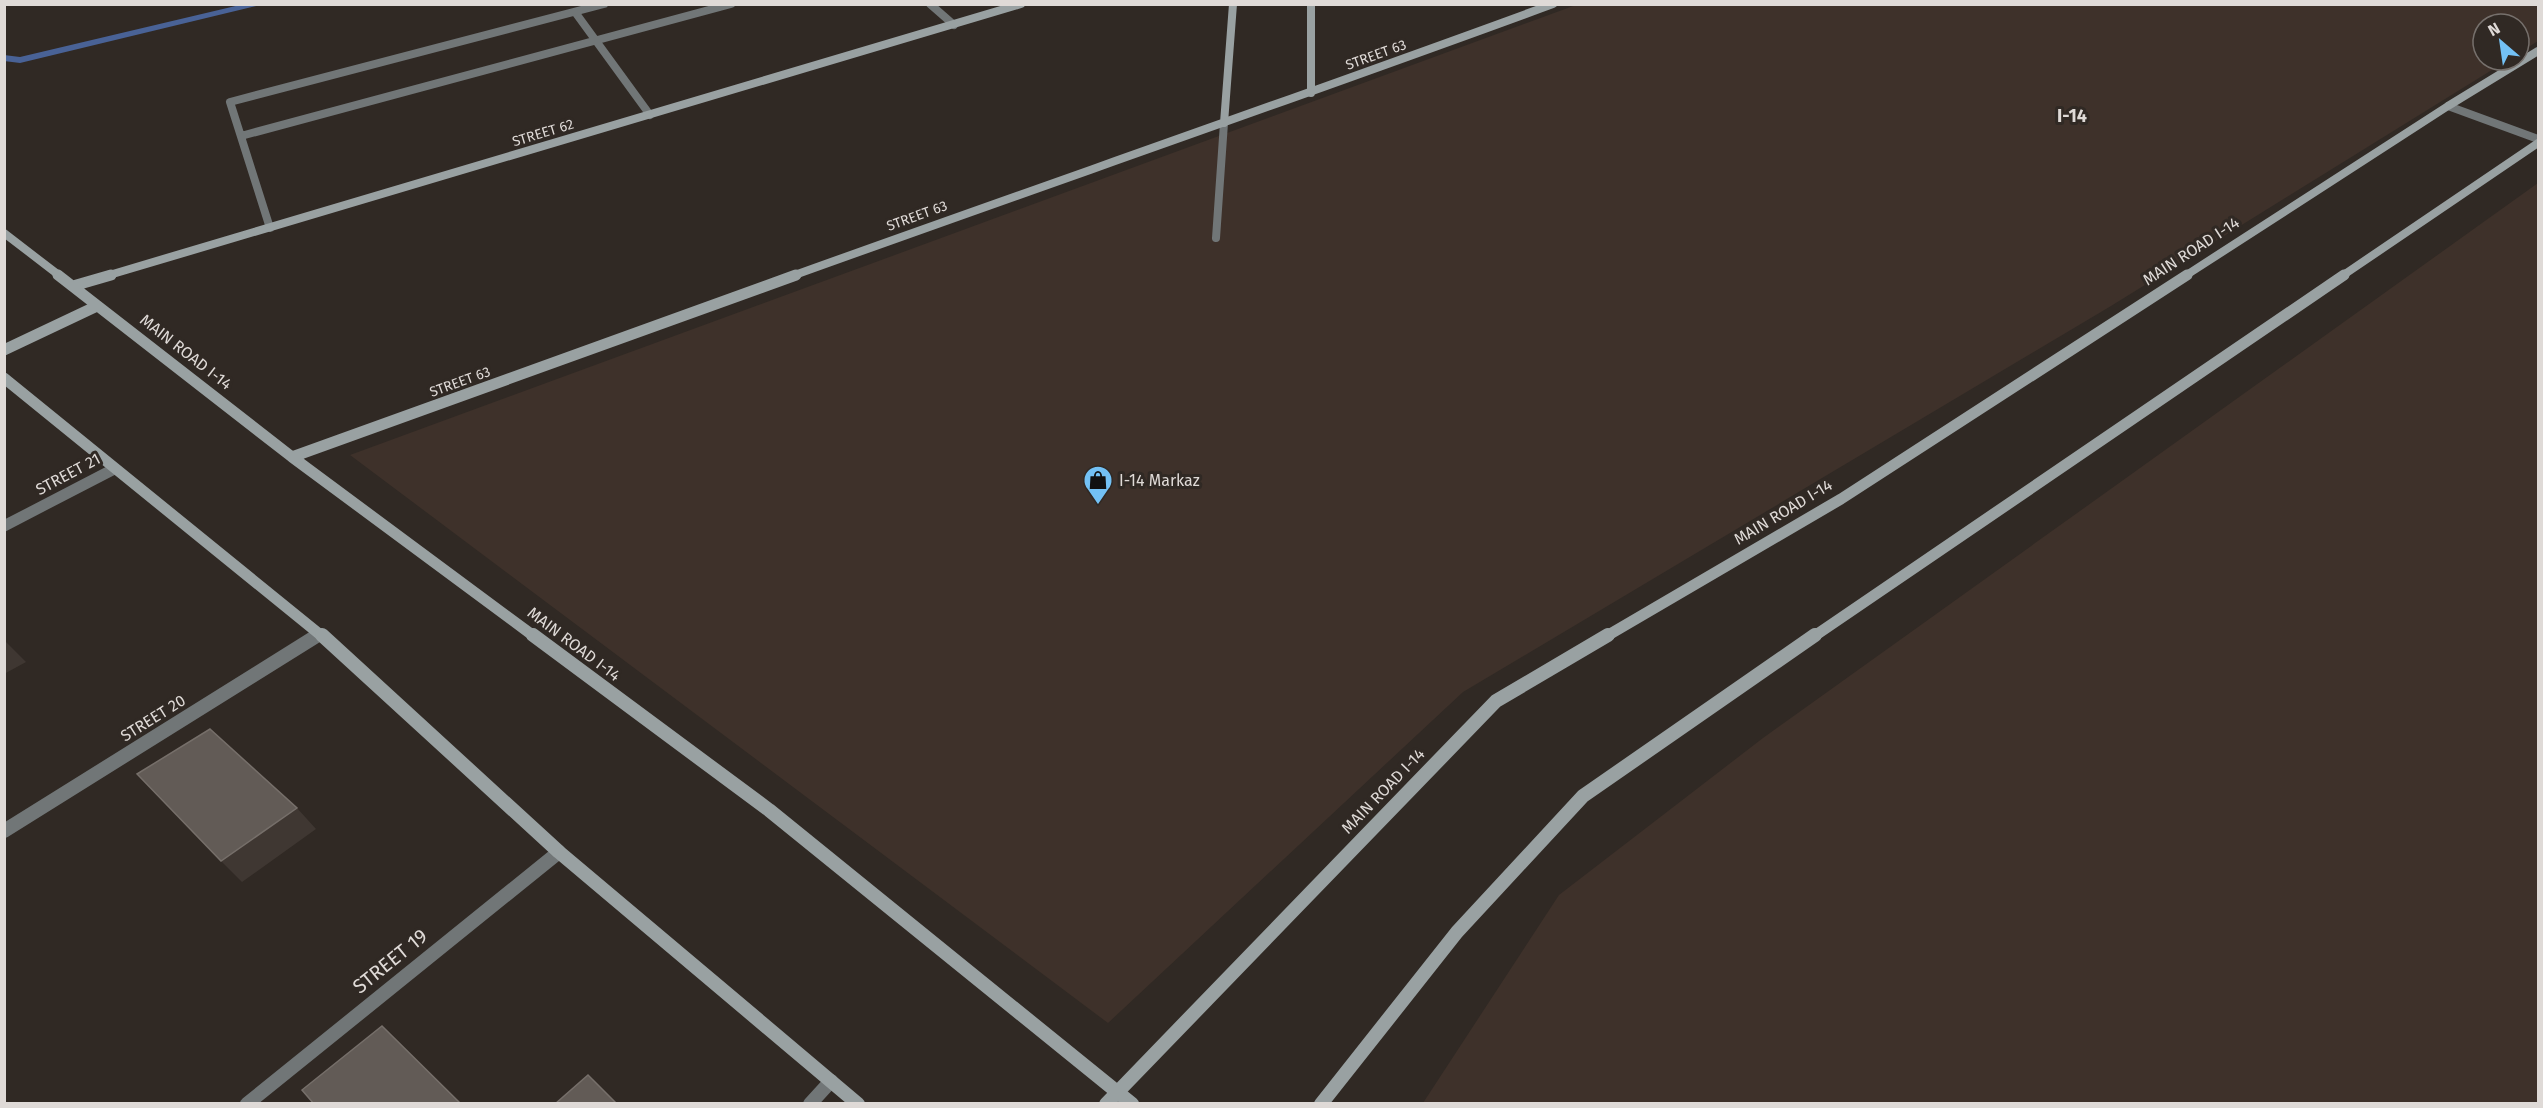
<svg xmlns="http://www.w3.org/2000/svg" width="2543" height="1108" font-family="'Fira Sans',sans-serif">
	<rect width="100%" height="100%" fill="#302924"/>
	<!-- built -->
	<path fill="#3e312a" d="M 1576,5 L 2538,5 L 2538,41 L 2519,53 L 2519,24 L 2483,24 L 2483,60 L 2508,60 L 2111,306 L 1463,692 L 1108,1023 L 350,455 Z
		M 2538,183 L 2538,1103 L 1423,1103 L 1559,895 L 1763,738 Z"/>
	<g fill="none" stroke-linecap="round" stroke-linejoin="round">
		<!-- stream -->
		<path fill="#496296" fill-rule="evenodd" d="M 244,4 L 264,4 L 20,63 L 4,61 L 4,55 L 20,57 Z"/>
		<!-- street-far2 -->
		<path stroke="#717677" stroke-width="8" d="M 930,4 L 954,25
			M 575,12 L 650,115
			M 2448,106 L 2538,139
			M 241,136 L 731,4
			M 270,228 L 230,102 L 604,4
			M 1216,238 L 1224,123"/>
		<!-- street-far1 -->
		<path stroke="#717677" stroke-width="11" d="M 4,526 L 114,469
			M 315,637 L 320,634"/>
		<!-- street -->
		<path stroke="#717677" stroke-width="14" d="M 4,831 L 318,635
			M 247,1104 L 559,852
			M 810,1104 L 831,1081"/>
		<!-- secondary-far2 -->
		<path stroke="#99a1a2" stroke-width="8" d="M 1311,4 L 1311,93
			M 1224,123 L 1233,4
			M 4,233 L 60,276
			M 106,276 L 1021,4
			M 792,276 C 1045,185 1300,97 1553,4
			M 2185,276 L 2448,106 L 2538,51
			M 2342,276 L 2538,143"/>
		<!-- secondary-far1 -->
		<path stroke="#99a1a2" stroke-width="11" d="M 58,275 L 292,457 L 535,637
			M 73,286 L 111,275
			M 4,350 L 97,306
			M 4,378 L 323,637
			M 292,457 L 796,275
			M 1605,637 L 1841,499 L 2187,275
			M 1813,637 L 2344,275"/>
		<!-- secondary -->
		<path stroke="#99a1a2" stroke-width="14" d="M 322,635 L 559,852 L 858,1104
			M 533,635 L 769,810 L 1132,1104
			M 1106,1104 L 1496,701 L 1608,635
			M 1321,1104 L 1457,932 L 1583,796 L 1815,635"/>
	</g>
	<!-- shaded-wall -->
	<path fill="#3f3732" d="M 4,640 L 26,662 L 4,674 Z
		M 297,808 L 316,829 L 242,882 L 221,861 Z"/>
	<!-- building -->
	<path fill="#625b56" stroke="#766f6a" stroke-width="1.5" d="M 210,729 L 297,808 L 221,861 L 137,774 Z
		M 382,1026 L 461,1104 L 314,1104 L 302,1090 Z
		M 588,1075 L 617,1104 L 555,1104 Z"/>
	<!-- icons -->
	<defs>
		<g id="shop-pin" transform="scale(1.5)"><path d="M0 17L-7.5 6A9.5 9.5 0 1 1 7.5 6Z" fill="#73c1f5" stroke="#302924"/><path d="M-5-2.5h2.3a2.7 3.5 0 0 1 5.4 0H5L5.5 6h-11ZM-1.5-2.5h3a1.5 2.3 0 0 0-3 0Z" fill="#111"/></g>
	</defs>
	<g fill-rule="evenodd">
		<use href="#shop-pin" x="1098" y="480"/>
	</g>
	<g text-anchor="middle" dominant-baseline="central" stroke-width="6" stroke-linejoin="round" paint-order="stroke">
		<!-- far-street labels -->
		<g font-size="14" fill="#dfdad7" stroke="#302924">
			<text transform="translate(1376 55) rotate(-20)">STREET 63</text>
			<text transform="translate(543 133) rotate(-17)">STREET 62</text>
			<text transform="translate(917 216) rotate(-20)">STREET 63</text>
			<text transform="translate(460 382) rotate(-20)">STREET 63</text>
		</g>
		<!-- street labels -->
		<g font-size="16" fill="#dfdad7" stroke="#302924">
			<text transform="translate(2191 251) rotate(-33)">MAIN ROAD I-14</text>
			<text transform="translate(186 352) rotate(38)">MAIN ROAD I-14</text>
			<text transform="translate(68 474) rotate(-28)">STREET 21</text>
			<text transform="translate(1783 512) rotate(-31)">MAIN ROAD I-14</text>
			<text transform="translate(574 644) rotate(37)">MAIN ROAD I-14</text>
			<text transform="translate(153 718) rotate(-32)">STREET 20</text>
			<text transform="translate(1383 791) rotate(-46)">MAIN ROAD I-14</text>
		</g>
		<!-- poi labels -->
		<g font-size="16" fill="#dfdad7" stroke="#302924" text-anchor="start">
			<text x="1119" y="480">I-14 Markaz</text>
		</g>
		<!-- far-district labels -->
		<g font-size="18" font-weight="bold" fill="#dfdad7" stroke="#302924">
			<text x="2072" y="116">I-14</text>
		</g>
		<!-- near-street labels -->
		<g font-size="20" fill="#dfdad7" stroke="#302924">
			<text transform="translate(390 961) rotate(-39)">STREET 19</text>
		</g>
	</g>
	<!-- border -->
	<rect width="2543" height="1108" fill="none" stroke="#dfdad7" stroke-width="12"/>
	<!-- north arrow -->
	<g transform="translate(2501 42) rotate(331)"><circle r="28" fill="#302924" stroke="#76706c" stroke-width="1.5"/>
	<path d="M0-4.5L10 22L0 15L-10 22Z" fill="#73c1f5"/>
	<text y="-9" font-size="16" font-weight="bold" text-anchor="middle" fill="#dfdad7">N</text>
	</g>
</svg>
